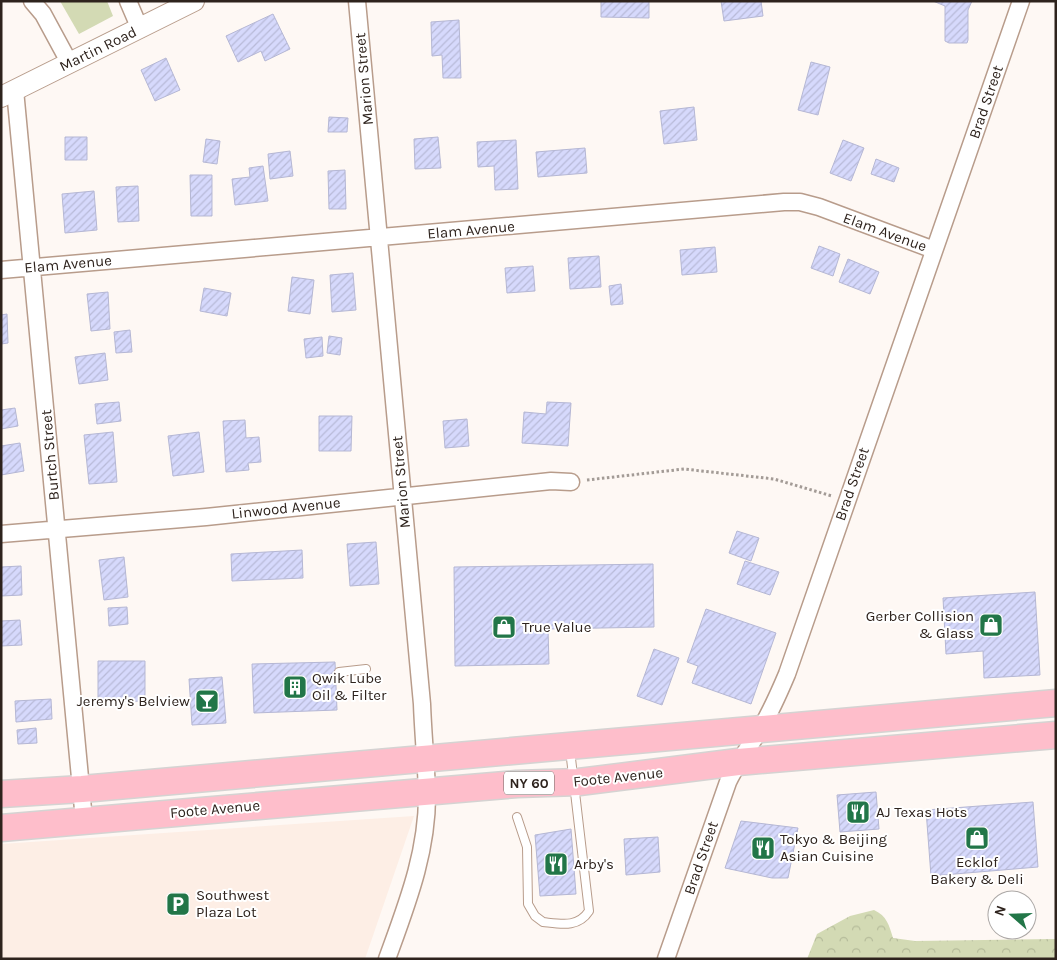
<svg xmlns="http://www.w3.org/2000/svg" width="1057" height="960" font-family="Karla,sans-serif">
	<defs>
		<pattern id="forest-crowns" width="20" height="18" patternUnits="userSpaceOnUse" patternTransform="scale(1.25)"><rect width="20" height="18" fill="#d3dab4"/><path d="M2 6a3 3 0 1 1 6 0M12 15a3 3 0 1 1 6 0" fill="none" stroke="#b5bb9a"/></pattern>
		<pattern id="building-hatch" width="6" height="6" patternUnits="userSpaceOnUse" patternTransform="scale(1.25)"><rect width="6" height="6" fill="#d6d9fc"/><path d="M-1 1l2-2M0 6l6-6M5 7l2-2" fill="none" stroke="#b8bad8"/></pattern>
	</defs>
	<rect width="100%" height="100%" fill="#fef8f4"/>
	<!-- built -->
	<path fill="#fdeee5" d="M 414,816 L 365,959 L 1,959 L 1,844 Z"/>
	<!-- grass -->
	<path fill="#d3dab4" d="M 60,1 L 107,1 L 113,16 L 79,34 Z"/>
	<!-- forest -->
	<path fill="url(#forest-crowns)" d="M 874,910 C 887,916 889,925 893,938 L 915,941 L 1056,939 L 1056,959 L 807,959 L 817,934 L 850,916 Z"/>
	<!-- building -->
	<path fill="url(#building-hatch)" stroke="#b5b7d4" d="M 601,1 L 649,1 L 649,18 L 601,17 Z
		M 721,1 L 761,1 L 763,16 L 724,21 Z
		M 933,1 L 972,1 L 968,10 L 968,40 L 967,43 L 949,43 L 945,41 L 945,6 Z
		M 273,14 L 290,49 L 265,61 L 261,51 L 238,62 L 226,36 Z
		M 459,20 L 461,78 L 443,78 L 442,55 L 432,56 L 431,22 Z
		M 166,58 L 180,90 L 155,101 L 141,70 Z
		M 811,62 L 830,67 L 818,115 L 798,110 Z
		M 694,107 L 697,140 L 664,144 L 660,111 Z
		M 329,117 L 348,118 L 347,132 L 328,132 Z
		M 65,137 L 87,137 L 87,160 L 65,160 Z
		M 438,137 L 441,168 L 415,169 L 414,139 Z
		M 206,139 L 220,141 L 217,164 L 203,162 Z
		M 516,140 L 518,189 L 495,190 L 494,166 L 478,167 L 477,142 Z
		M 843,140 L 864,148 L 851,181 L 830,173 Z
		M 585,148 L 587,173 L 538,177 L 536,152 Z
		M 290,151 L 293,176 L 270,179 L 268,154 Z
		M 876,159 L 899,168 L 894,182 L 871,174 Z
		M 263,166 L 268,201 L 235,205 L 232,179 L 250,177 L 249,168 Z
		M 345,170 L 346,209 L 329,209 L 328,171 Z
		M 190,175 L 212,175 L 212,216 L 191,216 Z
		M 138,186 L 139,221 L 118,222 L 116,187 Z
		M 94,191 L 97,230 L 65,233 L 62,194 Z
		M 819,246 L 840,254 L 833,276 L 811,268 Z
		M 715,247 L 717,272 L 682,275 L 680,250 Z
		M 599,256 L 601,287 L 570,289 L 568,258 Z
		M 848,259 L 879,272 L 870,294 L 839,282 Z
		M 533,266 L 535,291 L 507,293 L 505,268 Z
		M 353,273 L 356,310 L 332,312 L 330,275 Z
		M 292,277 L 314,280 L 310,314 L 288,311 Z
		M 621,284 L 623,304 L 611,305 L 609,286 Z
		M 204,288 L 231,293 L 227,316 L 200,311 Z
		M 108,292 L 110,329 L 91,331 L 87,294 Z
		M 7,314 L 8,343 L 1,344 L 1,315 Z
		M 130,330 L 132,352 L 116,353 L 114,332 Z
		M 329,336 L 342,338 L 340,355 L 327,353 Z
		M 322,337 L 323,356 L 306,358 L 304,339 Z
		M 105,353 L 108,380 L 79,384 L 75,357 Z
		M 119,402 L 121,421 L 97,424 L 95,404 Z
		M 547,402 L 571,403 L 568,446 L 522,443 L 524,412 L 546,414 Z
		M 15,408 L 18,426 L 1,429 L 1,410 Z
		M 319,416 L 352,416 L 351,451 L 319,451 Z
		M 467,419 L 469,446 L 445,448 L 443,421 Z
		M 245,420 L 246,438 L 259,437 L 261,462 L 248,463 L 249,470 L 226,472 L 223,421 Z
		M 113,432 L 117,482 L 89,484 L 84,435 Z
		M 199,432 L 204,472 L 173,476 L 168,436 Z
		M 20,443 L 24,471 L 1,475 L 1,446 Z
		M 737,531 L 759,538 L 751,561 L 729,553 Z
		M 376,542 L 379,584 L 350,586 L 347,544 Z
		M 302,550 L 303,578 L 232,581 L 231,554 Z
		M 124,557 L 128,597 L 104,600 L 99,560 Z
		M 745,561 L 779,572 L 770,595 L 737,584 Z
		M 653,564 L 654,627 L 548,629 L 549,664 L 455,666 L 454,567 Z
		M 21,566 L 22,595 L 1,596 L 1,567 Z
		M 1035,592 L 1040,675 L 984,678 L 983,651 L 946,654 L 943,598 Z
		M 127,607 L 128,624 L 109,626 L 108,608 Z
		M 706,609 L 776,633 L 751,704 L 692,683 L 698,666 L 687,662 Z
		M 20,620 L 22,645 L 1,646 L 1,621 Z
		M 654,649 L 679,658 L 662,705 L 637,696 Z
		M 98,661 L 145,661 L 145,701 L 98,702 Z
		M 335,662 L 337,710 L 254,713 L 252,664 Z
		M 222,677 L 226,723 L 192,725 L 189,679 Z
		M 51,699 L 52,719 L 16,722 L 15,701 Z
		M 36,728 L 37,743 L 18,744 L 17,730 Z
		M 876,792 L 879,829 L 840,832 L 837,795 Z
		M 1033,802 L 1038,867 L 931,876 L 926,810 Z
		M 741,821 L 798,828 L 788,878 L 772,878 L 725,868 Z
		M 571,829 L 576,894 L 540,896 L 535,835 Z
		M 658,837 L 660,872 L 626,875 L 624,839 Z"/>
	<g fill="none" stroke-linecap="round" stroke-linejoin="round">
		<!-- service casing -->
		<g stroke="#b89c8b" stroke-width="10">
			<path id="service" d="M 339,672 L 366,669
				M 517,817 L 527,847 L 528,904 L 535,916 L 543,922 C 561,924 578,928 589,911 L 570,750"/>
		</g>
		<!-- minor casing -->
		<g stroke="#b89c8b" stroke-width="19">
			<path id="minor" d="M 32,1 L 43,14 L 69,62
				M 128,1 L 140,29
				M 357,1 L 422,704 C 423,733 426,762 427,792 C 428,851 407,904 387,959
				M 15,90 L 84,820
				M 1,270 L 784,202 L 800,202 L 819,207 L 934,250
				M 1,534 L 206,517 L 551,481 L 571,482
				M 666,959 L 728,782 C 737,763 750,746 761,728 C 771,711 779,693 787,674 L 1021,1"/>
		</g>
		<!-- tertiary casing -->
		<g stroke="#b89c8b" stroke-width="22">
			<path id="tertiary" d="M 1,97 L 194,1"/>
		</g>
		<!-- trunk casing -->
		<g stroke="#d5d3d2" stroke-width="29">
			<path id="trunk" d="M 1,794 L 82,789 L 1056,703
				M 1,828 L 517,784 L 579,782 L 738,762 L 1056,735"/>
		</g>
		<!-- path -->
		<path stroke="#a39b96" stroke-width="3" stroke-dasharray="2.5 2.5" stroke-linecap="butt" d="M 587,480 L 684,469 L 774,479 L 832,496"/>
		<!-- service -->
		<use href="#service" stroke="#fff" stroke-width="8"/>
		<!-- minor -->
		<use href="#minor" stroke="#fff" stroke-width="16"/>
		<!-- tertiary -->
		<use href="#tertiary" stroke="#fff" stroke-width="20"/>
		<!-- trunk -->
		<use href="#trunk" stroke="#febecb" stroke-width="26"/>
	</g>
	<!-- icons -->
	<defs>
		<g id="shop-square" transform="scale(1.25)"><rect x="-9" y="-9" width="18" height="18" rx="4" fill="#227648" stroke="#fff"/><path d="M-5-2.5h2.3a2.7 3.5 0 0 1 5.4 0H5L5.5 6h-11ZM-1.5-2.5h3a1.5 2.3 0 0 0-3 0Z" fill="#fff"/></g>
		<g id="building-square" transform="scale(1.25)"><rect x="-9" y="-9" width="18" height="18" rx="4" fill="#227648" stroke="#fff"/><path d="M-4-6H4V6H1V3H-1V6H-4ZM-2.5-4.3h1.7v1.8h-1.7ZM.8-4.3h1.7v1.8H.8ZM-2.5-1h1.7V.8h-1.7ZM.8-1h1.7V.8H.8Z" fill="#fff"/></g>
		<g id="bar-square" transform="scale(1.25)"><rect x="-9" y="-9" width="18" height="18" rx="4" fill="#227648" stroke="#fff"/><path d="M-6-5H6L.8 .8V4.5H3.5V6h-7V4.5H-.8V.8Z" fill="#fff"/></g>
		<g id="restaurant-square" transform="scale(1.25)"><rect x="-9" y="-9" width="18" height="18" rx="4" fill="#227648" stroke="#fff"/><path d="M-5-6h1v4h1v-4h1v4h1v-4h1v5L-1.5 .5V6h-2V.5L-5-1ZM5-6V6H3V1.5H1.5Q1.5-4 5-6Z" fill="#fff"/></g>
		<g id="parking-square" transform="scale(1.25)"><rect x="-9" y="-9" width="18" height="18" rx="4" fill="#227648" stroke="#fff"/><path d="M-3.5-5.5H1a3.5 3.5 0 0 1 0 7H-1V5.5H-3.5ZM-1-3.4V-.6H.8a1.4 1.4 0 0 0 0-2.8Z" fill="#fff"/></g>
	</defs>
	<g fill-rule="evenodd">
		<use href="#shop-square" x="991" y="625"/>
		<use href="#shop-square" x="504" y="627"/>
		<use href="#building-square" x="295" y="687"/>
		<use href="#bar-square" x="207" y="701"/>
		<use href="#restaurant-square" x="858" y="812"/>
		<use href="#shop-square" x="977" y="838"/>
		<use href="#restaurant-square" x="763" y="848"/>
		<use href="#restaurant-square" x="556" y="864"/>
		<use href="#parking-square" x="178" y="904"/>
	</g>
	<g text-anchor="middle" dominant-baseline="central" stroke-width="4" stroke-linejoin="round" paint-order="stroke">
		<!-- shield labels -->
		<rect fill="#fff" stroke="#6d6561" stroke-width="1" x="504" y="771.5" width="50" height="23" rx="4"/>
		<g font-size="14" font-weight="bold" fill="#2e231d">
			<text x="529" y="783">NY 60</text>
		</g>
		<!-- street labels -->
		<g font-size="15" fill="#2e231d" stroke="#fff">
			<text transform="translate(98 49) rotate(-26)">Martin Road</text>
			<text transform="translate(364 79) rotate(-95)">Marion Street</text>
			<text transform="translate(986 102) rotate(-71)">Brad Street</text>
			<text transform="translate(471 230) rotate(-5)">Elam Avenue</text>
			<text transform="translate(885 232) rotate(20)">Elam Avenue</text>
			<text transform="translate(68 264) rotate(-5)">Elam Avenue</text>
			<text transform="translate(50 455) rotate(-95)">Burtch Street</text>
			<text transform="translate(401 482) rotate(-95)">Marion Street</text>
			<text transform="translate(852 484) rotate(-71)">Brad Street</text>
			<text transform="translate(286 508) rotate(-6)">Linwood Avenue</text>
			<text transform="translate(618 777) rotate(-6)">Foote Avenue</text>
			<text transform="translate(215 809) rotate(-5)">Foote Avenue</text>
			<text transform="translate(701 858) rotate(-71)">Brad Street</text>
		</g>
		<!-- poi labels -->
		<g font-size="15" fill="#2e231d" stroke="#fff" text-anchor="start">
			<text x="974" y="616" text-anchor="end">Gerber Collision<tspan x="974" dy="17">&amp; Glass</tspan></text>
			<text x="522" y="627">True Value</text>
			<text x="312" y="678">Qwik Lube<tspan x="312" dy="17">Oil &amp; Filter</tspan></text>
			<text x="190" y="701" text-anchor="end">Jeremy's Belview</text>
			<text x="876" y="812">AJ Texas Hots</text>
			<text x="780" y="839">Tokyo &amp; Beijing<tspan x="780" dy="17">Asian Cuisine</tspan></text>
			<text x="977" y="862" text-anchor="middle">Ecklof<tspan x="977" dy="17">Bakery &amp; Deli</tspan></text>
			<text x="574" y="864">Arby's</text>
			<text x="196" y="895">Southwest<tspan x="196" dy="17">Plaza Lot</tspan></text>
		</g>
	</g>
	<!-- border -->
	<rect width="1057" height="960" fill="none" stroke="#2e231d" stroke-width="5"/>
	<!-- north arrow -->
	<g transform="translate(1012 915) rotate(290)"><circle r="24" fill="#ffffff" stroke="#aba7a5"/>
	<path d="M0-4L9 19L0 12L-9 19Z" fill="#227648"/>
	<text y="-8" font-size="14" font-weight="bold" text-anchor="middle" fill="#2e231d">N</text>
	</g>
</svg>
